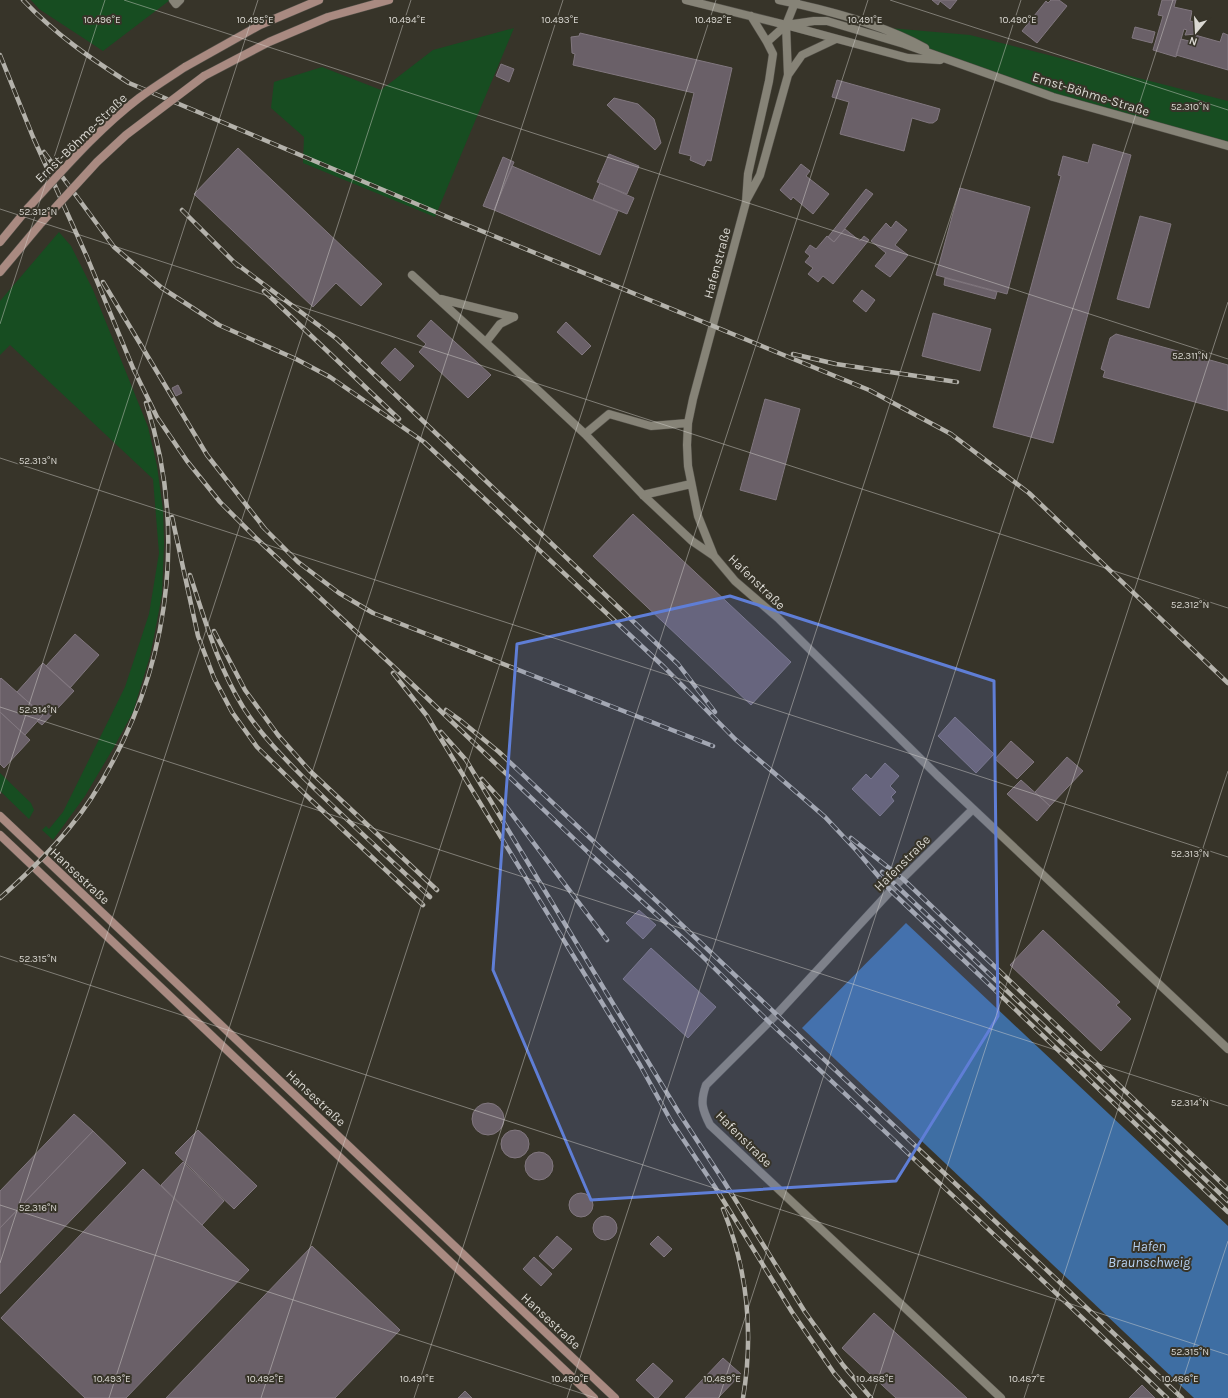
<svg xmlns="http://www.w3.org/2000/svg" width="1228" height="1398" font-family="Karla,sans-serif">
	<rect width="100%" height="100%" fill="#373429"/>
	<!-- green -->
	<path fill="#174d21" d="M 31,0 L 170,0 L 103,51 L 39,9 Z
		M 878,27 L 970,35 L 1228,101 L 1228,146 L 1065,101 L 949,61 Z
		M 514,28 L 435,217 L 303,163 L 304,137 L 271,108 L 274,82 L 322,67 L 381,90 L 433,50 Z
		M 59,232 L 71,246 L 93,290 L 148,427 L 157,466 L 163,510 L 164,543 L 162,594 L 157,621 L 150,656 L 133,712 L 114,747 L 85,796 L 53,840 L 42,830 L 46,826 L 49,829 L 63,812 L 125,687 L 149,614 L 159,553 L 153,479 L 10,345 L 0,355 L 0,301 Z
		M 0,773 L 31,803 L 34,810 L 29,819 L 0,791 Z"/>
	<!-- water -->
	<path fill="#3e6ea3" d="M 906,923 L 1228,1226 L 1228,1398 L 1194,1398 L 802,1028 Z"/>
	<!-- building -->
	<path fill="#6a6068" stroke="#81777f" d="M 932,0 L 957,0 L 950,9 L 940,1 L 938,5 Z
		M 1051,0 L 1059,0 L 1067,6 L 1037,43 L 1022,31 L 1046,1 L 1048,3 Z
		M 1162,0 L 1176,0 L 1174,7 L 1192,11 L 1190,21 L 1199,23 L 1196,34 L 1185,35 L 1187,30 L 1184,29 L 1176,57 L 1153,50 L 1163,16 L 1158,15 Z
		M 1135,27 L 1155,32 L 1152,43 L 1132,38 Z
		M 580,33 L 732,68 L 711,161 L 707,160 L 704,166 L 690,160 L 691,156 L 679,153 L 694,93 L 573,65 L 575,54 L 572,53 L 571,37 L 579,36 Z
		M 1223,33 L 1228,35 L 1228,70 L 1176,55 L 1181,39 L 1193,42 L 1195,35 L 1220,42 Z
		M 501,64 L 514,69 L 509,82 L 496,76 Z
		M 837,80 L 940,109 L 937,120 L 933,123 L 929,123 L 912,118 L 904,151 L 840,134 L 849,102 L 832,97 Z
		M 614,98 L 638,104 L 654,119 L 661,143 L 655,150 L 607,105 Z
		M 1093,144 L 1131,155 L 1053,443 L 993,427 L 1061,176 L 1058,175 L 1063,156 L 1088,163 Z
		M 238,148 L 382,284 L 361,306 L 336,283 L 313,307 L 194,194 Z
		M 609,154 L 639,166 L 627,194 L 597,182 Z
		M 503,157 L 514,162 L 494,210 L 483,206 Z
		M 801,164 L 810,171 L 806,176 L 829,194 L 813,214 L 793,197 L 791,200 L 780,190 Z
		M 512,166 L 618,211 L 600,255 L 494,210 Z
		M 600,183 L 634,198 L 627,214 L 593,200 Z
		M 960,188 L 1030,207 L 1007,294 L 936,275 Z
		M 866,189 L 873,194 L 834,242 L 828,237 Z
		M 1140,216 L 1171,224 L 1149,308 L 1117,299 Z
		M 896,221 L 907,230 L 895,245 L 908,255 L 890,277 L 875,266 L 886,253 L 871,241 L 886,223 L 891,228 Z
		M 845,229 L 860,241 L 864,236 L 869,240 L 833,284 L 823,276 L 818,282 L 808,274 L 813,268 L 805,262 L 810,256 L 805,252 L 810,245 L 816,249 L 827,236 L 834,242 Z
		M 945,278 L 997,292 L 995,299 L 944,285 Z
		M 862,290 L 875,300 L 866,312 L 853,301 Z
		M 933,313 L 991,329 L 980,371 L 922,356 Z
		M 431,320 L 491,375 L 468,398 L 419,352 L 426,344 L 417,336 Z
		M 566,322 L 591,346 L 582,355 L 557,332 Z
		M 1116,334 L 1228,365 L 1228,411 L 1103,377 L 1105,371 L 1101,369 L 1110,338 Z
		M 395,348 L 414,366 L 400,381 L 381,363 Z
		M 178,385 L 182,393 L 176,396 L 172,388 Z
		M 765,399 L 800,409 L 776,500 L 740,490 Z
		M 633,514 L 791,662 L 751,705 L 593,556 Z
		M 75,634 L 99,655 L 70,688 L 46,666 Z
		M 43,663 L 74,691 L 42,725 L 37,721 L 43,715 L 17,692 Z
		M 1,678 L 43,715 L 25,735 L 0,712 L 0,679 Z
		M 0,712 L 30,740 L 4,768 L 0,764 Z
		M 955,717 L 994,754 L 976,773 L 938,736 Z
		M 1011,741 L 1034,762 L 1017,779 L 995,759 Z
		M 1067,757 L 1083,771 L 1050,806 L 1035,792 Z
		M 885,763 L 899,776 L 890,786 L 896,792 L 891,797 L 894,801 L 880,816 L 852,789 L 866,774 L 871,779 Z
		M 1021,780 L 1050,806 L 1037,821 L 1007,794 Z
		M 639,910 L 656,925 L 643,939 L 626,923 Z
		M 1043,930 L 1120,1002 L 1116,1005 L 1131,1019 L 1101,1051 L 1010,965 Z
		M 651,948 L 716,1007 L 688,1038 L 623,979 Z
		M472 1119a16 16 0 1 1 32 0a16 16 0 1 1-32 0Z
		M 74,1114 L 93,1131 L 0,1228 L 0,1191 Z
		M 198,1130 L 257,1186 L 234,1209 L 175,1153 Z
		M501 1144a14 14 0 1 1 28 0a14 14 0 1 1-28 0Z
		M 93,1131 L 126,1163 L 0,1294 L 0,1228 Z
		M525 1166a14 14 0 1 1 28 0a14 14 0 1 1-28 0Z
		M 183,1162 L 224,1201 L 202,1225 L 161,1185 Z
		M 143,1169 L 249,1270 L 126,1398 L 85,1398 L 1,1318 Z
		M569 1205a12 12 0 1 1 24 0a12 12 0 1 1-24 0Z
		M593 1228a12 12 0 1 1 24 0a12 12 0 1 1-24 0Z
		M 557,1236 L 572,1249 L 553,1269 L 539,1256 Z
		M 658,1236 L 672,1249 L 664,1257 L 650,1244 Z
		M 312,1246 L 400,1330 L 335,1398 L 166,1398 Z
		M 534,1257 L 552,1274 L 541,1286 L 523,1269 Z
		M 874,1313 L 967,1398 L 896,1398 L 842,1348 Z
		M 723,1358 L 741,1374 L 718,1398 L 685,1398 Z
		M 653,1363 L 673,1381 L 658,1398 L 655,1398 L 636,1380 Z
		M 1142,1385 L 1155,1398 L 1129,1398 Z
		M 465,1391 L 472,1398 L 458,1398 Z"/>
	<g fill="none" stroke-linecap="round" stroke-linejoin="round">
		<!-- street casing -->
		<g stroke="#535048" stroke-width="9">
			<path id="street" d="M 173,0 L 176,4 L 180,0
				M 686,0 L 786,25 L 908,58 L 940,60
				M 779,0 C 828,10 882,24 925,48
				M 751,16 L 767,42 L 773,54 L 769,81 L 748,174 L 746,202 L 693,399 L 688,423 L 687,445 L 688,466 L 698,516 L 714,556 L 735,581 L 778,618 L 937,775 L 1228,1049
				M 767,42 L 786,25 L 814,21 L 827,21 L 904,44 L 1053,97 L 1228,146
				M 788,75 L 802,55 L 836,39
				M 747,199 L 760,175 L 788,75 L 786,25 L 796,0
				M 412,275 L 541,393 L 585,434 L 643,495 L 692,541 L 714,556
				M 441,299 L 514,317
				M 486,342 L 500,324 L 514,317
				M 585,434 L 609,414 L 651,426 L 688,423
				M 643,495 L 691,484
				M 973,809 L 896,885 L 777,1014 L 706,1085 C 700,1102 702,1109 710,1125 L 1001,1398"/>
		</g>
		<!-- secondary casing -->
		<g stroke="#535048" stroke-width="9">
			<path id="secondary" d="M 185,67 L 260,25 L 319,0
				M 204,76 L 269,42 L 328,17 L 389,0
				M 0,242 L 28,208
				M 0,272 L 42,222
				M 0,816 L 615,1398
				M 0,835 L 594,1398"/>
		</g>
		<!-- street -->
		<use href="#street" stroke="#868377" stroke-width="8"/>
		<!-- secondary -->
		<use href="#secondary" stroke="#a98a81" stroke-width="8"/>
		<!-- rail casing -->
		<g stroke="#b4b2ab" stroke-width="4.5">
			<path id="rail" d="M 23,0 C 55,34 90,58 129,83 L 450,218 L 869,390 L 951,434 L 1029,493 L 1228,683
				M 0,55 L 33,137 L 87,257 L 133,368 L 157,417 L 187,461 L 220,502 L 257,539 L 426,697 L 592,856 L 699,953 L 769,1022 L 1167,1398
				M 44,152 L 114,247 L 162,288 L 219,325 L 296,359 L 330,377 L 362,399 L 424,442 L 664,667 L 735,739 L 825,817 L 856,850 L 891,891 L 1228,1212
				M 182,210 L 238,266
				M 234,262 L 337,339 L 678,664 L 715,712
				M 103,282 L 207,455 L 265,529
				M 264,291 L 399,419
				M 793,354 L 836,364 L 957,382
				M 172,517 L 198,636 L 214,678 L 232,712 L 257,747 L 310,799 L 423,905
				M 262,526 L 298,562 L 339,593 L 373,613 L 713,746
				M 190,575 C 205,620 218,667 243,707 C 262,737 288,762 313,787 C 351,824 391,860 430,897
				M 214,631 L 245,690 L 278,735 L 310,771 L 437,890
				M 393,673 L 427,716 L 640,1065 L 671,1121 L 715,1187 L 792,1312 L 834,1373 L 855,1398
				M 446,710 L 460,720 L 499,752 L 1182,1398
				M 441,732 L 466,760 L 679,1113 L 723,1180 L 805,1312 L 843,1365 L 871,1398
				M 482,779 L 502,801 L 607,940
				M 851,838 L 903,879 L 1228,1189
				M 882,872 L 1228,1201
				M 0,898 C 25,876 49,853 70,827 C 87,807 101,784 113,761 C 172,650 185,523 146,403
				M 723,1209 C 748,1271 754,1332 743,1398"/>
		</g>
		<!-- rail -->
		<use href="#rail" stroke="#373429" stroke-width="3" stroke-dasharray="9" stroke-linecap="butt"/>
		<!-- secondary-bridge casing -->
		<g stroke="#535048" stroke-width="9" stroke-linecap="butt">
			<path id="secondary-bridge" d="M 28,208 C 63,170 98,129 139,98 C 154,87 170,77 185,67
				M 42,222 L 97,162 L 126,135 L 204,76"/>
		</g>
		<!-- secondary-bridge -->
		<use href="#secondary-bridge" stroke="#a98a81" stroke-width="8"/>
	</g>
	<!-- marked area -->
	<path fill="#5f7ed6" fill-opacity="0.2" stroke="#5f7ed6" stroke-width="3" stroke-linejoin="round" d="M 730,596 L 994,681 L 998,1016 L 896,1181 L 591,1200 L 493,970 L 517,644 Z"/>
	<!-- ticks -->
	<path fill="none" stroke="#dad8d2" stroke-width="1" stroke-opacity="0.45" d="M 124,0 L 1228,359M 890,0 L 1228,110M 0,209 L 1228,608M 0,324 L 105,0M 0,458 L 1228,857M 0,707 L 1228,1106M 0,794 L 258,0M 0,956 L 1228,1355M 0,1205 L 596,1398M 0,1263 L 411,0M 109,1398 L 563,0M 261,1398 L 716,0M 414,1398 L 868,0M 567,1398 L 1021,0M 719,1398 L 1173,0M 872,1398 L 1228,302M 1024,1398 L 1228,771M 1177,1398 L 1228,1241"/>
	<g text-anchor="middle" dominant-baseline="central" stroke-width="4" stroke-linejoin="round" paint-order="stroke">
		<!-- street labels -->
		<g font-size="13" fill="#dad8d2" stroke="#373429">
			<text transform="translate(1091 94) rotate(17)">Ernst-Böhme-Straße</text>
			<text transform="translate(81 138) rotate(-44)">Ernst-Böhme-Straße</text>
			<text transform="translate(717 263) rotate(-75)">Hafenstraße</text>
			<text transform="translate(757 582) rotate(44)">Hafenstraße</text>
			<text transform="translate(902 863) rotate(-45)">Hafenstraße</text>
			<text transform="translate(80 876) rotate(43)">Hansestraße</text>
			<text transform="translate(316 1098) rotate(43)">Hansestraße</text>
			<text transform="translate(744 1139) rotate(45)">Hafenstraße</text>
			<text transform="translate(551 1321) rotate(43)">Hansestraße</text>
		</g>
		<!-- water labels -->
		<g font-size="14" font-style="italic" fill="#b6d0ef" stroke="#373429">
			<text x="1149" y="1246">Hafen<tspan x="1149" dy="16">Braunschweig</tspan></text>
		</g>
	</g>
	<g font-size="10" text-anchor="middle" fill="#dad8d2" stroke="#373429" stroke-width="4" stroke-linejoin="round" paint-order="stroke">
		<text x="102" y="23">10.496°E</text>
		<text x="255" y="23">10.495°E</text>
		<text x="407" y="23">10.494°E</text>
		<text x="560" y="23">10.493°E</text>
		<text x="713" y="23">10.492°E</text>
		<text x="865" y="23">10.491°E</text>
		<text x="1018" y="23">10.490°E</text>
		<text x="1190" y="110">52.310°N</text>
		<text x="38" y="215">52.312°N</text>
		<text x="1190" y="359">52.311°N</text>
		<text x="38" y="464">52.313°N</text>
		<text x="1190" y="608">52.312°N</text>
		<text x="38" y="713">52.314°N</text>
		<text x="1190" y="857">52.313°N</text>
		<text x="38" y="962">52.315°N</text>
		<text x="1190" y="1106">52.314°N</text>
		<text x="38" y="1211">52.316°N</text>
		<text x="1190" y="1355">52.315°N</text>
		<text x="112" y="1382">10.493°E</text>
		<text x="265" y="1382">10.492°E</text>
		<text x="417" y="1382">10.491°E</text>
		<text x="570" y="1382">10.490°E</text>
		<text x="722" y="1382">10.489°E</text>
		<text x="875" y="1382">10.488°E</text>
		<text x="1027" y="1382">10.487°E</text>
		<text x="1180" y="1382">10.486°E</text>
	</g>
	<!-- north arrow -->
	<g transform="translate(1196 32) rotate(198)" stroke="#373429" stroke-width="3" paint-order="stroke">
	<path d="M0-3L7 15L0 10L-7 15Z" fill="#dad8d2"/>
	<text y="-6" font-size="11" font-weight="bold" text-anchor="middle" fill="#dad8d2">N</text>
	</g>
</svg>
